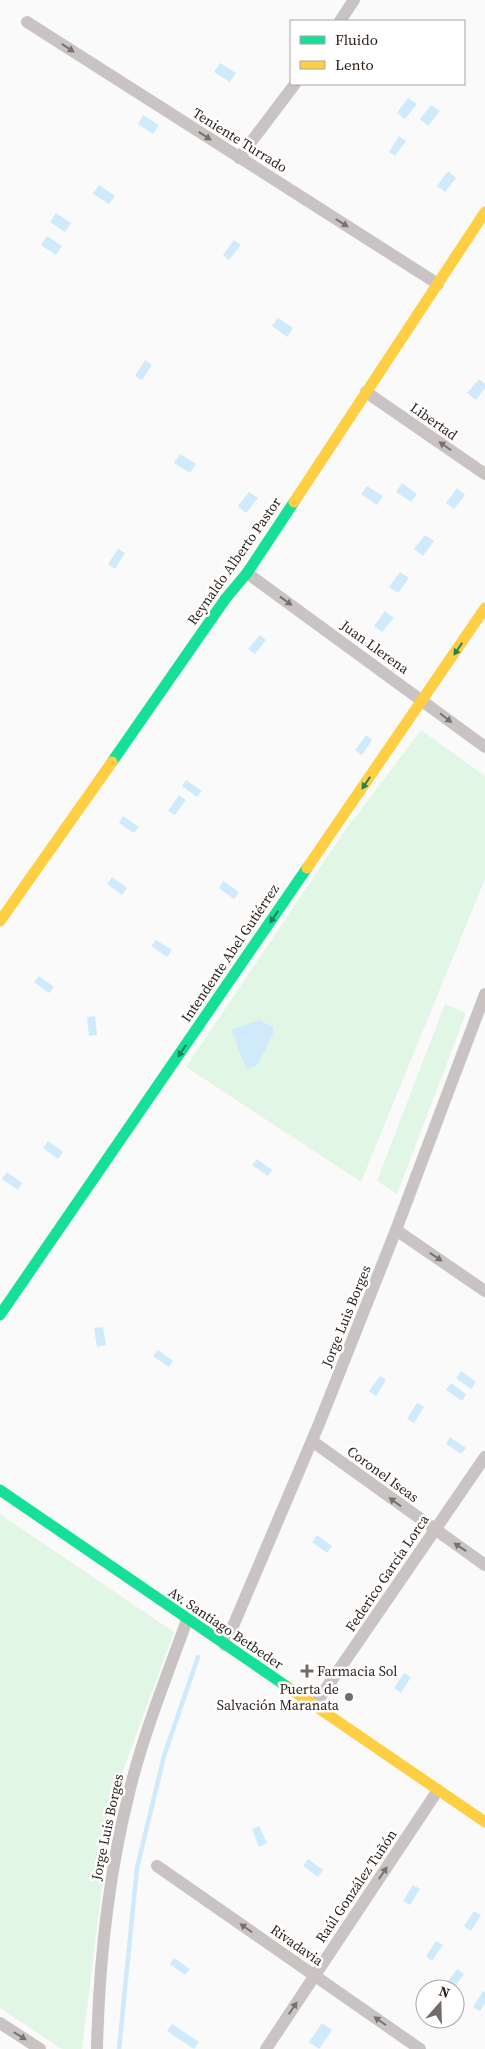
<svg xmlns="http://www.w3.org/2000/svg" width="485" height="2049" font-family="'Source Serif 4',serif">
	<rect width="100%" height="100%" fill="#fafafa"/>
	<!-- green -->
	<path fill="#e2f6e5" d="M 421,730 L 485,776 L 485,879 L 361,1182 L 186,1067 L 344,832 Z
		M 445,1004 L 466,1013 L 397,1194 L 377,1181 Z
		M 0,1514 L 174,1632 L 120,1779 L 107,1847 L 82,2049 L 62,2049 L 0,2008 Z"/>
	<!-- water -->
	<path fill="#cfeafb" d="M 220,63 L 236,73 L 230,82 L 214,72 Z
		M 408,98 L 417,104 L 405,119 L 397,113 Z
		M 431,105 L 440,111 L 428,126 L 420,119 Z
		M 143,115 L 159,125 L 153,134 L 138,124 Z
		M 399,136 L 406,141 L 395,156 L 389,152 Z
		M 448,171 L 456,178 L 445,192 L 437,186 Z
		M 99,185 L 115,196 L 109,204 L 93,194 Z
		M 56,213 L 71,223 L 65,232 L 50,222 Z
		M 47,236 L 62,246 L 56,255 L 41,245 Z
		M 234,240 L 241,245 L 229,260 L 223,255 Z
		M 278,318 L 293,328 L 287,337 L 272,326 Z
		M 145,360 L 152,365 L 142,380 L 135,376 Z
		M 479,379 L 485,384 L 485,388 L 476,400 L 467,393 Z
		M 180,454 L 196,464 L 190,473 L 174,463 Z
		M 402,483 L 417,494 L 411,502 L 396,492 Z
		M 367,486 L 383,496 L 377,505 L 361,494 Z
		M 457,488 L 465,495 L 454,509 L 446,503 Z
		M 249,492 L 258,498 L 246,513 L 238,506 Z
		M 425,535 L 434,541 L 423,556 L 414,549 Z
		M 118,549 L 125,553 L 115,569 L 108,564 Z
		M 400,572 L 409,578 L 398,593 L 389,587 Z
		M 385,611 L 394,618 L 382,632 L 374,626 Z
		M 260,635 L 266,640 L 255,654 L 248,649 Z
		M 366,735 L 372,740 L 362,755 L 355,750 Z
		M 186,780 L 202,791 L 197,797 L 182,786 Z
		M 179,795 L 186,800 L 175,815 L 168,811 Z
		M 123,816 L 139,827 L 134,833 L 119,823 Z
		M 112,877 L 127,888 L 122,895 L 107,884 Z
		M 223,881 L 239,892 L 234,899 L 219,888 Z
		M 156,940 L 172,950 L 167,957 L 151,946 Z
		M 39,976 L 54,987 L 49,993 L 34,982 Z
		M 95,1016 L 97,1035 L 89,1036 L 87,1017 Z
		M 259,1020 L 273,1027 L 273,1034 L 258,1064 L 247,1070 L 231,1030 Z
		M 48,1141 L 63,1152 L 58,1159 L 43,1148 Z
		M 257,1159 L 272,1170 L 268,1176 L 252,1165 Z
		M 7,1172 L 22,1183 L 18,1190 L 2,1179 Z
		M 103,1327 L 106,1345 L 97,1347 L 94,1328 Z
		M 158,1350 L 173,1361 L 169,1367 L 153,1356 Z
		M 461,1371 L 476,1382 L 471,1389 L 456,1378 Z
		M 380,1376 L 386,1380 L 376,1396 L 369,1391 Z
		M 451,1383 L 466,1394 L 462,1401 L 446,1390 Z
		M 417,1403 L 424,1407 L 414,1423 L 407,1419 Z
		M 450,1437 L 466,1448 L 461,1454 L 446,1444 Z
		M 317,1535 L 332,1546 L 327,1553 L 312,1542 Z
		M 404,1673 L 411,1677 L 401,1693 L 394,1688 Z
		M 259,1826 L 267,1843 L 259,1847 L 252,1829 Z
		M 308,1859 L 323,1870 L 318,1877 L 303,1866 Z
		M 413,1885 L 420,1889 L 410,1905 L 403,1901 Z
		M 474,1911 L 481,1915 L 471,1931 L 464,1926 Z
		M 436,1941 L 443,1945 L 432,1961 L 426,1956 Z
		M 174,1958 L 190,1969 L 185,1975 L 170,1964 Z
		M 457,1969 L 464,1974 L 453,1989 L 446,1984 Z
		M 483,1991 L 485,1992 L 485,2003 L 480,2011 L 473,2007 Z
		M 322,2023 L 332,2030 L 319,2049 L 309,2042 Z
		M 172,2024 L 199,2042 L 194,2049 L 167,2031 Z"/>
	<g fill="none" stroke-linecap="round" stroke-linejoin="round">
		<!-- stream -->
		<path stroke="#cfeafb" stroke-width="4.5" d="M 119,2049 L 137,1868 L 164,1756 L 198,1657"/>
		<!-- street -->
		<path stroke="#c9c3c4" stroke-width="12" d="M 340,21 L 354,0
			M 27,22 L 438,284
			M 239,158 L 295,84
			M 366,392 L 485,474
			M 247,573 L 485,747
			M 396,1230 L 485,1291
			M 312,1441 L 485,1565
			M 225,1645 L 319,1424 L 396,1230 L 485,994
			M 314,1706 L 485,1457
			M 157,1866 L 420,2049
			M 0,2023 L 40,2049
			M 97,2049 C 99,1961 108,1875 130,1789 C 144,1732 167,1676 187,1620
			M 266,2049 L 438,1790"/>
		<!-- fast -->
		<path stroke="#16e098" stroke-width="11" d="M 112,762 L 226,598 L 247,573 L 294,502
			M 0,1315 L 307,868
			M 0,1490 L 289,1688"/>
		<!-- slow -->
		<path stroke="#ffcf43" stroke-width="11" d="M 294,502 L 485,212
			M 307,868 L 485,608
			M 0,921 L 112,762
			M 289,1688 L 485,1822"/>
	</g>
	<!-- one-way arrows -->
	<defs><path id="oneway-solid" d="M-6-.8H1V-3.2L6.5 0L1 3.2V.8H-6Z" transform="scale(1.25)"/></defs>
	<g fill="#7a716d">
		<use href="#oneway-solid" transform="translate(68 48) rotate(33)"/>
		<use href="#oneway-solid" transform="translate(205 136) rotate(33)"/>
		<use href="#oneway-solid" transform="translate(342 223) rotate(32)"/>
		<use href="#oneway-solid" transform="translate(445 446) rotate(-145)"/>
		<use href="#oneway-solid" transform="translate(286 601) rotate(36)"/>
		<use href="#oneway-solid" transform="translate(446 718) rotate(38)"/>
		<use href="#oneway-solid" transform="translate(436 1257) rotate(34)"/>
		<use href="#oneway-solid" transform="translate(395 1502) rotate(-144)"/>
		<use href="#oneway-solid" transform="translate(460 1547) rotate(-146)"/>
		<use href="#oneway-solid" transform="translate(383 1873) rotate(-56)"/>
		<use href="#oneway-solid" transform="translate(246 1928) rotate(-145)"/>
		<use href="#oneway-solid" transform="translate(293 2008) rotate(-56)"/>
		<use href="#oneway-solid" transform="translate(380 2021) rotate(-145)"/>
		<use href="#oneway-solid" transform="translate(20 2036) rotate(32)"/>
	</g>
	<g fill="#208057">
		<use href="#oneway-solid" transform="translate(458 649) rotate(124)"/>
		<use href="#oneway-solid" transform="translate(366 783) rotate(124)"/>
		<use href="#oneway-solid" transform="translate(274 917) rotate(124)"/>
		<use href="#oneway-solid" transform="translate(182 1051) rotate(124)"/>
	</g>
	<!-- markers -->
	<g fill="#736c66" stroke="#fff" stroke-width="2">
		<path d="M304.5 1663.5h5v5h5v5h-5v5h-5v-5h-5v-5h5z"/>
		<circle cx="349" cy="1697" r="5"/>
	</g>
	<g text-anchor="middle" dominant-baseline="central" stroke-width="5" stroke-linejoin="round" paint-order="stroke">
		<!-- street labels -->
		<g font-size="14" fill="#2b1f16" stroke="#fff">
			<text transform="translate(240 140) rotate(32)">Teniente Turrado</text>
			<text transform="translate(434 421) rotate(35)">Libertad</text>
			<text transform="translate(234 561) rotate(-55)">Reynaldo Alberto Pastor</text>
			<text transform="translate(375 647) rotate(36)">Juan Llerena</text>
			<text transform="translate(230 953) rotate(-56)">Intendente Abel Gutiérrez</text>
			<text transform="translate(346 1316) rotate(-68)">Jorge Luis Borges</text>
			<text transform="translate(383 1474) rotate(36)">Coronel Iseas</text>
			<text transform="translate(387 1573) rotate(-56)">Federico García Lorca</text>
			<text transform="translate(226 1628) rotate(34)">Av. Santiago Betbeder</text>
			<text transform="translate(107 1827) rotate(-78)">Jorge Luis Borges</text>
			<text transform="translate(356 1886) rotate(-56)">Raúl González Tuñón</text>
			<text transform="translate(297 1945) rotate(35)">Rivadavia</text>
		</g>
		<!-- poi labels -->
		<g font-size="14" fill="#2b1f16" stroke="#fff" text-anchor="start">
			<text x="317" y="1671">Farmacia Sol</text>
			<text x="339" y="1689" text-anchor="end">Puerta de<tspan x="339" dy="16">Salvación Maranata</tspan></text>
		</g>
	</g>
	<!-- legend -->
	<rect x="290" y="20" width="175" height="65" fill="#ffffff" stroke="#aaa5a2"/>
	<rect x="300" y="36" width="25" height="8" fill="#16e098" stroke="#aaa5a2"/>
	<text x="335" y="45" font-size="15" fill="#2b1f16">Fluido</text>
	<rect x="300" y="61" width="25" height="8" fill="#ffcf43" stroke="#aaa5a2"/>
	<text x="335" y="70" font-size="15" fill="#2b1f16">Lento</text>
	<!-- north arrow -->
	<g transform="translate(440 2004) rotate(20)"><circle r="24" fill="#ffffff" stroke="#aaa5a2"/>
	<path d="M0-4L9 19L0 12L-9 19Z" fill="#736c66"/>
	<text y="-8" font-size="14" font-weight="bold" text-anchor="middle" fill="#2b1f16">N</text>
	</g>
</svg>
